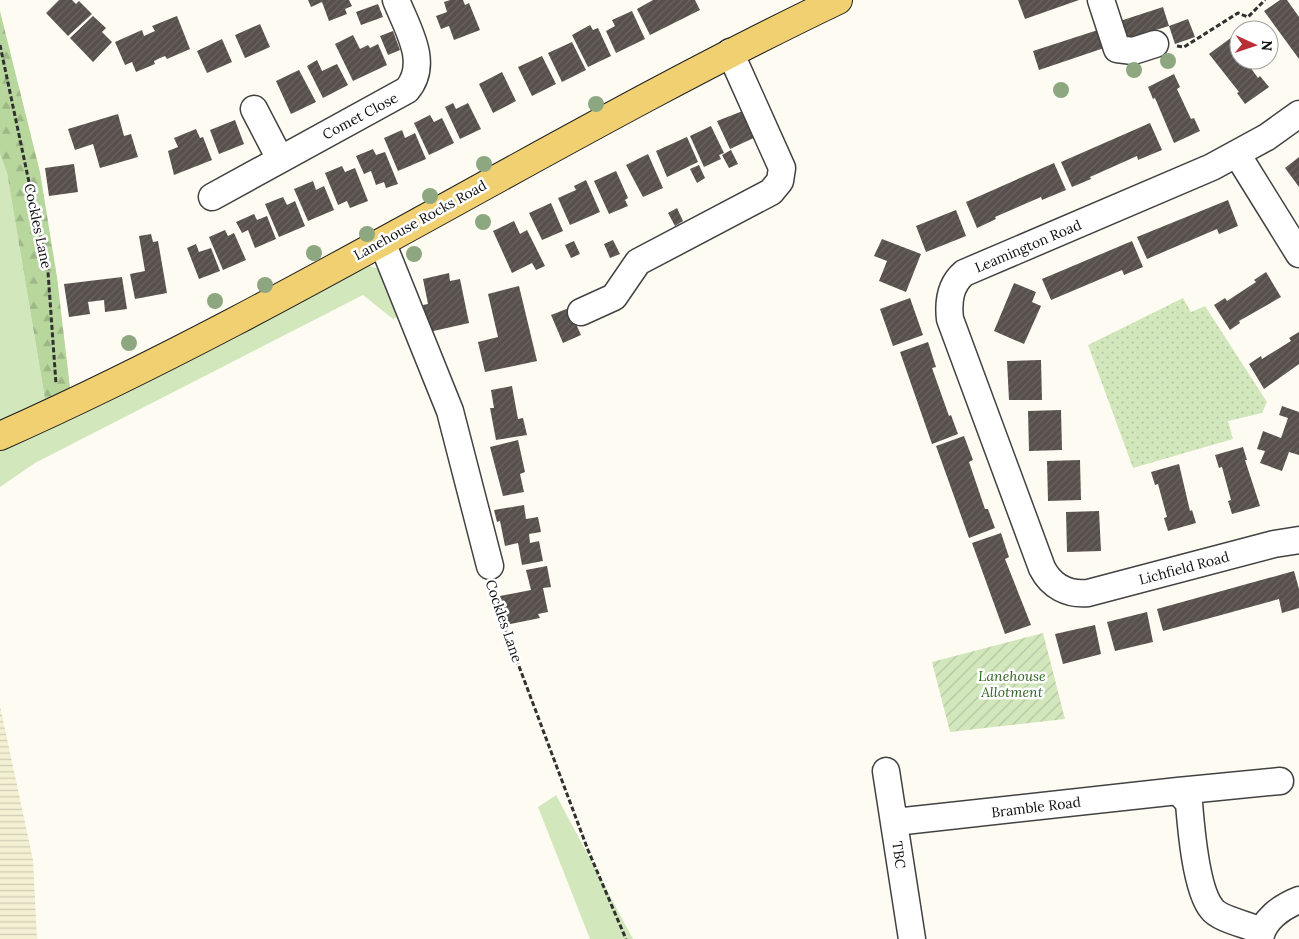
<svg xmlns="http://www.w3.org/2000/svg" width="1299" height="939" font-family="Lora,serif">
	<defs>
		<pattern id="farmland-rules" width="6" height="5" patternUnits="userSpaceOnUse" patternTransform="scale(1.25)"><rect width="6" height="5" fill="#f3f0d3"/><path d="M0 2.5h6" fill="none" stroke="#cfcdb4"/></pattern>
		<pattern id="forest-firs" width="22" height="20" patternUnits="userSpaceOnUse" patternTransform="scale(1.25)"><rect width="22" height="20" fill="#b8d79d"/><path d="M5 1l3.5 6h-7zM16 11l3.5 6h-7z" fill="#9db786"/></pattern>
		<pattern id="park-dots" width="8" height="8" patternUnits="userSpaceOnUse" patternTransform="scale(1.25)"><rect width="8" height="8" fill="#d3e7bd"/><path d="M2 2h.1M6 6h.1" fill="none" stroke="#b4c5a1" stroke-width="1.8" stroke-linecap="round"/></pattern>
		<pattern id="garden-furrows" width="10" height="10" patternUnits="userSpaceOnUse" patternTransform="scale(1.25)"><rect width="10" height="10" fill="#d3e7bd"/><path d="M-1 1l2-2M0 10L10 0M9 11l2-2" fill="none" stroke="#b4c5a1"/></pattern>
		<pattern id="building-hatch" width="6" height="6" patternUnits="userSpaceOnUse" patternTransform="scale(1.25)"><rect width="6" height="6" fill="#57504c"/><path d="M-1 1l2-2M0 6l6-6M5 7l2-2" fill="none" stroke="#6a6561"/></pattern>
	</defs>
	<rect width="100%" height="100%" fill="#fefcf2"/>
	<!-- farmland -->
	<path fill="url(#farmland-rules)" d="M 0,706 L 33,860 L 37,939 L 0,939 Z"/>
	<!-- grass -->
	<path fill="#d3e7bd" d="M 0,154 L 7,173 L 46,405 L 0,421 Z
		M 369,266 L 387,271 L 401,315 L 393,319 L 363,295 L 35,463 L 0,487 L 0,441 Z
		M 556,795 L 633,939 L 590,939 L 538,807 Z"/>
	<!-- forest -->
	<path fill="url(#forest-firs)" d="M 0,11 L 40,172 L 57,277 L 71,396 L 46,405 L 7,173 L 0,154 Z"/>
	<!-- park -->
	<path fill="url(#park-dots)" d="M 1183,298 L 1191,312 L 1205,306 L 1267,402 L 1262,413 L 1228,421 L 1233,439 L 1133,468 L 1088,345 Z"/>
	<!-- garden -->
	<path fill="url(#garden-furrows)" d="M 1043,633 L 1065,719 L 950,732 L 932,662 Z"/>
	<!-- building -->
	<path fill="url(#building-hatch)" d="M 59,0 L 72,0 L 76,4 L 79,1 L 92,14 L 68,36 L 46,13 Z
		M 308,0 L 349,0 L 352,6 L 345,9 L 347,14 L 329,21 L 322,2 L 311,7 Z
		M 450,0 L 463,0 L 465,5 L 469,3 L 480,30 L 454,40 L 449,26 L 441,29 L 436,16 L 447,12 L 444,2 Z
		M 653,0 L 695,0 L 700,10 L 650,35 L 637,9 Z
		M 1018,0 L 1079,0 L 1025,19 Z
		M 1280,0 L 1287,0 L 1299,17 L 1299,59 L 1264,11 Z
		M 378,4 L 383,17 L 361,25 L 356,12 Z
		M 1163,7 L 1169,26 L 1126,39 L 1120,21 Z
		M 632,11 L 645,39 L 616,53 L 606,31 L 615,26 L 612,20 Z
		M 93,16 L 106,28 L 102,32 L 112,42 L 93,62 L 70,38 Z
		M 177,16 L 190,49 L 167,59 L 165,56 L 160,58 L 154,61 L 155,64 L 136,72 L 132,62 L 125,65 L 115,42 L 142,30 L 144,36 L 155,31 L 152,26 Z
		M 1188,19 L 1195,37 L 1175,44 L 1169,26 Z
		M 260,24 L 270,47 L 245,58 L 235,35 Z
		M 590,25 L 593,30 L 598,28 L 611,56 L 588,67 L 572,35 Z
		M 1101,29 L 1107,47 L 1039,70 L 1033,51 Z
		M 393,31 L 400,50 L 388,55 L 380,36 Z
		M 353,35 L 360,49 L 368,45 L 370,48 L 378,44 L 387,65 L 353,81 L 335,44 Z
		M 1232,37 L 1239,46 L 1239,60 L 1245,60 L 1258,78 L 1260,76 L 1269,87 L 1245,104 L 1237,93 L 1239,92 L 1209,54 Z
		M 222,39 L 232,62 L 207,73 L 197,51 Z
		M 572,42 L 586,70 L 562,82 L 548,53 Z
		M 542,56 L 556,84 L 532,96 L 518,67 Z
		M 317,60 L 322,71 L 337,64 L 348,85 L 323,98 L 307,66 Z
		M 299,70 L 316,102 L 291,114 L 276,81 Z
		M 502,72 L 516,101 L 493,113 L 479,84 Z
		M 1174,74 L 1180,87 L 1177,89 L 1191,119 L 1194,118 L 1200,131 L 1174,143 L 1155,98 L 1153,99 L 1148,87 Z
		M 453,103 L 456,109 L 468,103 L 481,129 L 460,139 L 445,107 Z
		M 748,109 L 760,135 L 730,149 L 717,121 Z
		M 118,114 L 124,136 L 131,134 L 138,157 L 100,168 L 93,144 L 75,150 L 68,129 Z
		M 430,115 L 434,122 L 442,118 L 454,143 L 429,155 L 414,123 Z
		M 235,120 L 244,144 L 219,154 L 210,130 Z
		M 1150,123 L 1162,150 L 1138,160 L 1137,156 L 1090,177 L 1091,179 L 1072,187 L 1061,162 Z
		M 711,126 L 724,153 L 719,155 L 721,159 L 704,167 L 690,136 Z
		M 196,129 L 200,138 L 203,137 L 212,160 L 174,175 L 168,151 L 178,147 L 174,138 Z
		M 402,130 L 405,138 L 415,133 L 426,159 L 398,171 L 384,138 Z
		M 687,137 L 698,162 L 667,177 L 656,151 Z
		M 373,149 L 376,155 L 385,152 L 398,184 L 386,188 L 384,182 L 376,185 L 371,171 L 364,174 L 356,156 Z
		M 731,150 L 738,164 L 729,168 L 722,155 Z
		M 648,154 L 663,188 L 643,197 L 626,165 Z
		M 1299,157 L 1299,187 L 1285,168 Z
		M 1054,163 L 1066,190 L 1042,200 L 1041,197 L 995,217 L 996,219 L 977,228 L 966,202 Z
		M 74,164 L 78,192 L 49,196 L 45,168 Z
		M 699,165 L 705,178 L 697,183 L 690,169 Z
		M 342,166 L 345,172 L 355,168 L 368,201 L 350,208 L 347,201 L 338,205 L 325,173 Z
		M 616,171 L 628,198 L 625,200 L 628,206 L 609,214 L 594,181 Z
		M 586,180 L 600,212 L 570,225 L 558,198 L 576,190 L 574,186 Z
		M 313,181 L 316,190 L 324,186 L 334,210 L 308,221 L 294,189 Z
		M 283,197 L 287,205 L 295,201 L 305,226 L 279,237 L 265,204 Z
		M 1228,200 L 1238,226 L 1219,234 L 1217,229 L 1147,259 L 1137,237 Z
		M 551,203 L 563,231 L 542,240 L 529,213 Z
		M 677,208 L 683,221 L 675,226 L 668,213 Z
		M 956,210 L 966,236 L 926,252 L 916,226 Z
		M 254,214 L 257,220 L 267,216 L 276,239 L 255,248 L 248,230 L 242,233 L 236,222 Z
		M 514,221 L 520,234 L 527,230 L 545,266 L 536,270 L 532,263 L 512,273 L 493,231 Z
		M 225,230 L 228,236 L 234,233 L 246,260 L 223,270 L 209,237 Z
		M 151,234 L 153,242 L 158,241 L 167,293 L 135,299 L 130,274 L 145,271 L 139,236 Z
		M 882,239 L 921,254 L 906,292 L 879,281 L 887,261 L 874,256 Z
		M 613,240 L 620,254 L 610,258 L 604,244 Z
		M 574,241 L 580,254 L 571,258 L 565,245 Z
		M 1132,241 L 1143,267 L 1124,275 L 1122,270 L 1051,300 L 1042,279 Z
		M 196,244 L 199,252 L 211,248 L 220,271 L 199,279 L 187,248 Z
		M 1266,272 L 1281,297 L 1239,321 L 1240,323 L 1230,330 L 1214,305 L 1225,298 L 1227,301 L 1256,282 L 1254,280 Z
		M 449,273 L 450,281 L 460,279 L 469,323 L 429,332 L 423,305 L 428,304 L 423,279 Z
		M 122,277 L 127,309 L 105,312 L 104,300 L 88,302 L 90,314 L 69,317 L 64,284 Z
		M 1014,283 L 1036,292 L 1032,302 L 1041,306 L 1024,344 L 994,331 Z
		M 519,286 L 537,361 L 485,372 L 478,342 L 498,337 L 488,294 Z
		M 910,298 L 923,335 L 893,346 L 880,309 Z
		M 569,308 L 581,335 L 563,343 L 551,315 Z
		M 1299,332 L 1299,364 L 1264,389 L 1249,364 L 1261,356 L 1262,359 L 1291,341 L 1289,338 Z
		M 928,342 L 936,367 L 932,368 L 949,416 L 951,415 L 958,434 L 932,444 L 900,352 Z
		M 1041,360 L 1042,400 L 1009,400 L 1007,361 Z
		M 512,386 L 518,419 L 523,418 L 527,435 L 496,440 L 490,408 L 494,408 L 491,390 Z
		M 1282,406 L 1299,412 L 1299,455 L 1289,452 L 1282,471 L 1260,463 L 1265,451 L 1257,449 L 1263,431 L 1281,438 L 1288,418 L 1279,415 Z
		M 1061,410 L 1062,450 L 1029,451 L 1028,411 Z
		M 964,436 L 973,460 L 969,462 L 985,509 L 988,509 L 995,528 L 969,538 L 936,446 Z
		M 518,440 L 525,472 L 520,474 L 524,492 L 503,496 L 490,447 Z
		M 1243,447 L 1247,460 L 1245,460 L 1260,506 L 1232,514 L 1228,501 L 1231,500 L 1222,467 L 1219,468 L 1215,455 Z
		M 1080,460 L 1081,500 L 1048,501 L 1047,461 Z
		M 1179,464 L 1190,511 L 1192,510 L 1196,523 L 1168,531 L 1164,518 L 1167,517 L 1158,484 L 1155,485 L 1151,472 Z
		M 524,505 L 526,519 L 538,517 L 541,532 L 529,534 L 530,543 L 539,541 L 543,561 L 522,565 L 518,543 L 505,546 L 500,521 L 497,522 L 494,510 Z
		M 1099,511 L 1101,551 L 1067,552 L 1066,512 Z
		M 1001,533 L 1009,557 L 1005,559 L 1031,625 L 1005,634 L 972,543 Z
		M 547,566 L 551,587 L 543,588 L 548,612 L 538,614 L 540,618 L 506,625 L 500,596 L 531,590 L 526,570 Z
		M 1294,571 L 1299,589 L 1299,608 L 1282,613 L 1279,599 L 1163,631 L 1157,609 Z
		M 1147,612 L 1153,642 L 1115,651 L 1107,622 Z
		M 1095,625 L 1101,654 L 1063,664 L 1055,634 Z"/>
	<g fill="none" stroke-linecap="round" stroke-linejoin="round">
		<!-- minor casing -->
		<g stroke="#424242" stroke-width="29">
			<path id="minor" d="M 1101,0 L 1117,49 L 1133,51 L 1155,44
				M 254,109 L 280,159
				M 1299,114 L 1267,137 L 1212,167 L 964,273 C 950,285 948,301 950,319 L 1042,568 C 1051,586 1068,595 1088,593 L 1274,544 L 1299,540
				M 1237,154 L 1299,254
				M 212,197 L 407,90 C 430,63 407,28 396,0
				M 382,242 L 450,411 L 490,566
				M 581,312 L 614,297 L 638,262 L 771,192 L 780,181 L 782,168 L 730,52
				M 886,771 L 912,939
				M 1178,791 L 1280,781
				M 895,822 L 1178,791 L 1189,803 C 1191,828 1196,890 1212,909 C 1219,919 1249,925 1261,931
				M 1260,939 C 1263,920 1281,907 1299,900"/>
		</g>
		<!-- major casing -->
		<g stroke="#202020" stroke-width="30">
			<path id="major" d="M 0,436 C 288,308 554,136 838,0"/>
		</g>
		<!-- path -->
		<path stroke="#313131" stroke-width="3" stroke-dasharray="5 2.5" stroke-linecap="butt" d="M 0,45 L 48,272 L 56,384
			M 1177,46 L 1184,47 L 1238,13 L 1248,17 L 1265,0
			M 490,589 L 588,850 L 626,939"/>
		<!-- minor -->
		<use href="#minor" stroke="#fff" stroke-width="26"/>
		<!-- major -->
		<use href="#major" stroke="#f0d070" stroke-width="28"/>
	</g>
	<!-- trees -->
	<g fill="#8da880">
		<circle cx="1168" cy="61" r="8"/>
		<circle cx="1134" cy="70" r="8"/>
		<circle cx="1061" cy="90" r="8"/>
		<circle cx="596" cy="104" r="8"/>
		<circle cx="484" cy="164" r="8"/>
		<circle cx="430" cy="196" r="8"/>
		<circle cx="483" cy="222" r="8"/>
		<circle cx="367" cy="234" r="8"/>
		<circle cx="314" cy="253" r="8"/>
		<circle cx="414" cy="254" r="8"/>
		<circle cx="265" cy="285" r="8"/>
		<circle cx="215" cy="301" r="8"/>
		<circle cx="129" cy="343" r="8"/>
	</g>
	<g text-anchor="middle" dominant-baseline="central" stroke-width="5" stroke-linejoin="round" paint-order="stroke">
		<!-- street labels -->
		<g font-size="14" fill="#0f0f0f" stroke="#fff">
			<text transform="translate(360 116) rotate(-28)">Comet Close</text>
			<text transform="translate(420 220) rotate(-29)">Lanehouse Rocks Road</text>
			<text transform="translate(38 226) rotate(78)">Cockles Lane</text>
			<text transform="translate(1028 246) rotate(-23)">Leamington Road</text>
			<text transform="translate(1184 568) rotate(-15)">Lichfield Road</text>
			<text transform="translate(504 621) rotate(71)">Cockles Lane</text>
			<text transform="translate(1036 807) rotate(-7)">Bramble Road</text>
			<text transform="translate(899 855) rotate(82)">TBC</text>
		</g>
		<!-- park labels -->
		<g font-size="14" font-style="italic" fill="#316423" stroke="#fff">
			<text x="1012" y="676">Lanehouse<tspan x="1012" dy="16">Allotment</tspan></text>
		</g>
	</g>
	<!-- north arrow -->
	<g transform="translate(1254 45) rotate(93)"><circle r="24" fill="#ffffff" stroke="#9f9f9f"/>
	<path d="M0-4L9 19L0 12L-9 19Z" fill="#b82f36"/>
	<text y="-8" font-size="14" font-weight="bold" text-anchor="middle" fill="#0f0f0f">N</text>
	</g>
</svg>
